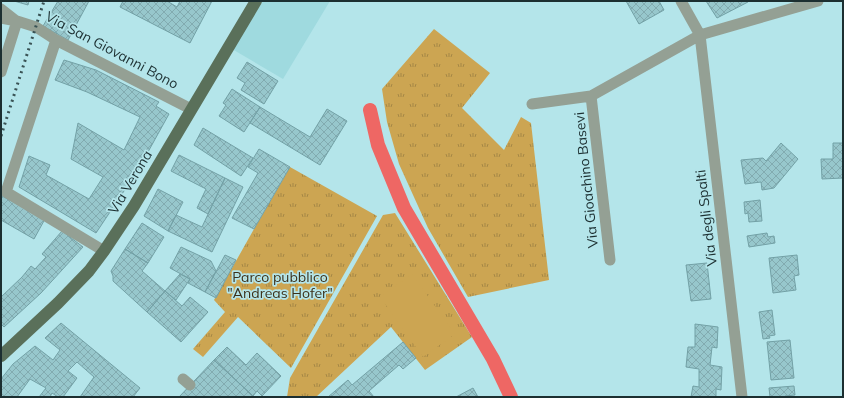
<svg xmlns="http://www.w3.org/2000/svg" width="844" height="398" font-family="Mulish,sans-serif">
	<defs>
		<pattern id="grass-tufts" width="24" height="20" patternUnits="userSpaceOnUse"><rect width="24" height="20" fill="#cca552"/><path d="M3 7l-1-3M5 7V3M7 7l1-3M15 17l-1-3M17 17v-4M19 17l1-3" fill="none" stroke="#a58745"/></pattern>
		<pattern id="building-cross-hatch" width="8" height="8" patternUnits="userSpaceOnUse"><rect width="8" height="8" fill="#97c7cc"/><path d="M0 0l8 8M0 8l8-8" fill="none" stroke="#82abb0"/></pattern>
	</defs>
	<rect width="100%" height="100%" fill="#b4e5ea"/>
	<!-- built -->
	<path fill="#9fdadf" d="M 263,1 L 330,1 L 283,79 L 232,49 Z"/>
	<!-- grass -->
	<path fill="url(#grass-tufts)" d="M 434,29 L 490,73 L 462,108 L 504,150 L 521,117 L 531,123 L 549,280 L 468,297 L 428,228 L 399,164 L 387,122 L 382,89 Z
		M 290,167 L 377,216 L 291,368 L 238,317 L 203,357 L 193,349 L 225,312 L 214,300 L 254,229 Z
		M 395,213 L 472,337 L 425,370 L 391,327 L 316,397 L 287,397 L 290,378 L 383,215 Z"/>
	<!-- garden -->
	<path fill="#cca552" d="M 412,274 L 455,334 L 423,357 L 380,297 Z"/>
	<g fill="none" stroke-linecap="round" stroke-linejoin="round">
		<!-- canal -->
		<path stroke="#ee6764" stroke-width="14" d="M 370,110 L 378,145 L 404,208 L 493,359 L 511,397"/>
	</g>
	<!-- building -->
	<path fill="url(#building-cross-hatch)" stroke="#73a1a6" d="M 14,1 L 29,1 L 28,5 Z
		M 58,1 L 89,1 L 68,40 L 43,26 Z
		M 123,1 L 167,1 L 177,7 L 180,1 L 212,1 L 190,43 L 120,7 Z
		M 626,1 L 659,1 L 664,10 L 639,24 Z
		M 706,1 L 747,1 L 748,2 L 717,18 Z
		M 64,60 L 96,70 L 159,102 L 156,106 L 169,114 L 138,170 L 96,233 L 19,187 L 29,156 L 50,165 L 46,175 L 89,199 L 103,177 L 71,159 L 78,123 L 124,150 L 140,117 L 87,92 L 55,80 Z
		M 247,62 L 278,81 L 264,104 L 241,90 L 245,83 L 237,78 Z
		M 232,89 L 260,107 L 244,132 L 219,116 L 226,105 L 223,103 Z
		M 260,107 L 310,137 L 327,109 L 347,121 L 320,165 L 250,123 Z
		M 203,128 L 253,158 L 241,176 L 194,145 Z
		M 781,143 L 798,159 L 774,188 L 762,190 L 761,182 L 745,184 L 741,160 L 763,158 L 766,161 Z
		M 833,143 L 843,143 L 843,178 L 822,179 L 821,159 L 833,159 Z
		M 259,149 L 290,167 L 254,229 L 232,218 L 258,173 L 248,167 Z
		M 179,155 L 225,178 L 208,214 L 197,208 L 206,189 L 171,171 Z
		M 225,178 L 243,187 L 212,252 L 168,231 L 176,215 L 202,227 Z
		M 158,189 L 183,202 L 168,231 L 144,216 Z
		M 2,196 L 45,219 L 34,239 L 1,220 L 1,198 Z
		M 760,200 L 762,221 L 749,222 L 748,213 L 745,214 L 744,202 Z
		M 142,223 L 164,237 L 148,263 L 125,249 Z
		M 62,231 L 83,247 L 41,293 L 4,327 L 1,324 L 1,297 L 22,277 L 31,266 L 35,269 L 46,257 L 42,254 Z
		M 767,233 L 768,237 L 774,236 L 775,243 L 749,247 L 747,236 Z
		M 181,247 L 211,261 L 216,271 L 205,292 L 188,283 L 190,279 L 170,268 Z
		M 125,249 L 148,263 L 142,271 L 165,291 L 147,312 L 113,281 L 113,276 L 111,271 Z
		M 225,255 L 236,260 L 216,298 L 205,292 Z
		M 797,255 L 799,275 L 794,276 L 796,290 L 773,293 L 769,258 Z
		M 707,263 L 711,299 L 691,301 L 686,265 Z
		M 180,274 L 190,279 L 176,300 L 165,291 Z
		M 165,291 L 182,306 L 190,297 L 208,312 L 181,342 L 147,312 Z
		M 772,310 L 775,335 L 769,336 L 770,338 L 763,339 L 759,312 Z
		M 61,323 L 140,388 L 133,397 L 127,397 L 124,396 L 123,397 L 80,397 L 94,377 L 77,362 L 68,371 L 77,378 L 63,397 L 58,397 L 52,393 L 50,397 L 39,397 L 46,388 L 30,379 L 17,397 L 1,397 L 1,379 L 13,364 L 35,346 L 53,360 L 60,350 L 45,338 Z
		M 695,324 L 718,327 L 717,348 L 712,347 L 710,365 L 722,367 L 721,390 L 716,389 L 716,397 L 691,397 L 693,386 L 699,387 L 699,369 L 686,367 L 688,347 L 695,347 Z
		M 790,340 L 794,378 L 771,380 L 767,342 Z
		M 403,342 L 416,358 L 403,369 L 399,365 L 369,391 L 374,397 L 328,397 L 348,380 L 352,385 Z
		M 227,347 L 246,365 L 257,353 L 281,376 L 262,396 L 257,391 L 253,396 L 214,360 Z
		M 214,360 L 253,396 L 252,397 L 179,397 Z
		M 794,386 L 795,395 L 785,396 L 785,397 L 770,397 L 769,388 Z
		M 473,388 L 478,397 L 456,397 Z"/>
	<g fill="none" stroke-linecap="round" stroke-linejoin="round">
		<!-- street -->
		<path stroke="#94a094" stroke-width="11" d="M 681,1 L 700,35 L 742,397
			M 1,9 L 15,20
			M 1,18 L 17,21 L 36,27 L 56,40 L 191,109
			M 56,40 L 6,192 L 104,251
			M 1,72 L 17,21
			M 591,96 L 610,260
			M 532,104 L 591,96 L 700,35 L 818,1
			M 183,379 L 190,385"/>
		<!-- primary -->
		<path stroke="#5a705a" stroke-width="12" d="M 1,356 L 58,303 L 89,271 L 104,251 L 134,206 L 256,1"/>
		<!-- rail -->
		<path stroke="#395254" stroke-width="3" stroke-dasharray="2 4" stroke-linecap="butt" d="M 1,136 L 44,1"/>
	</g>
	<g text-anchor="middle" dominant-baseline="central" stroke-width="3.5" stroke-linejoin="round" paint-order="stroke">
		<!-- street labels -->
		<g font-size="14" fill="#1c2f31" stroke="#b4e5ea">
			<text transform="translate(112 50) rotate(28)">Via San Giovanni Bono</text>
			<text transform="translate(586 180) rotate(-96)">Via Gioachino Basevi</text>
			<text transform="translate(130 182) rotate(-59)">Via Verona</text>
			<text transform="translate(706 218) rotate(-97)">Via degli Spalti</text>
		</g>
		<!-- park labels -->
		<g font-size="14" fill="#3c311a" stroke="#b4e5ea">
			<text x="280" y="277">Parco pubblico<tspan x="280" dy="16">"Andreas Hofer"</tspan></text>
		</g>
	</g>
	<!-- border -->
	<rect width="844" height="398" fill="none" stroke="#1c2f31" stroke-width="4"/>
</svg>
